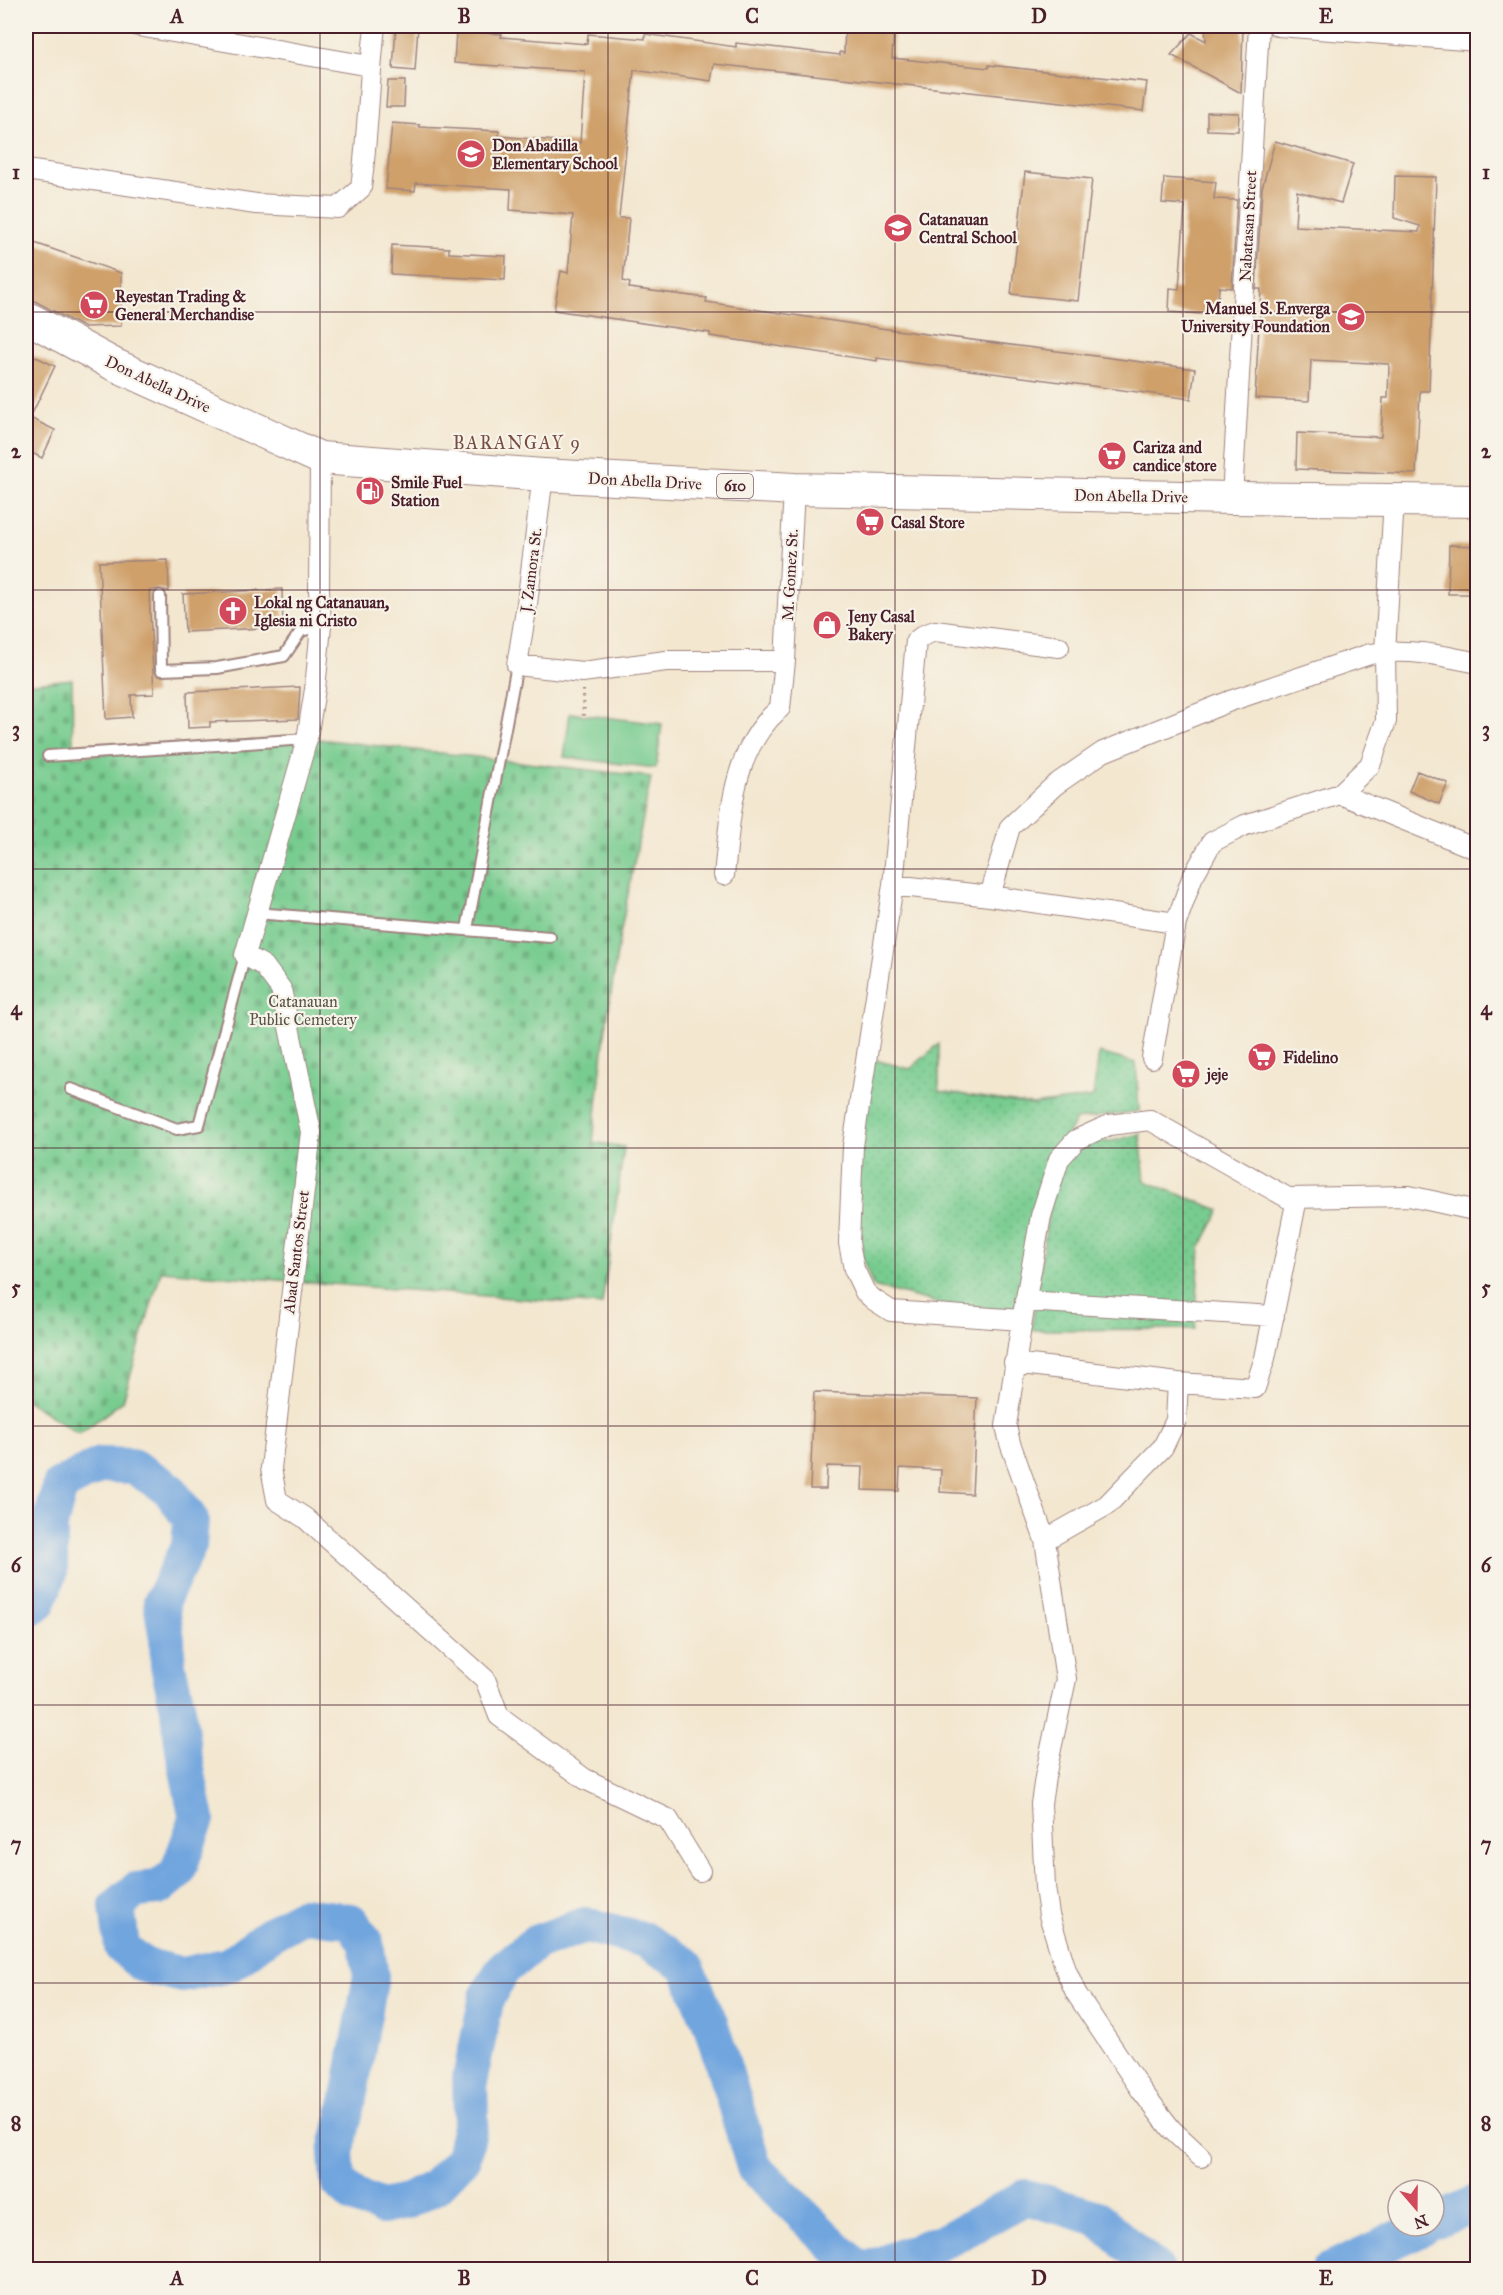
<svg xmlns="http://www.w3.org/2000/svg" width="1503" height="2295" font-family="'IM FELL Great Primer',serif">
	<defs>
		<pattern id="grass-dots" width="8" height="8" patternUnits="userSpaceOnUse" patternTransform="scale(1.5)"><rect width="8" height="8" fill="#78cc90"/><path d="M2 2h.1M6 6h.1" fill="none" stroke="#69af7c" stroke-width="1.8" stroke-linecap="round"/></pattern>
		<pattern id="cemetery-stones" width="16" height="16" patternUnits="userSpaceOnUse" patternTransform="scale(1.5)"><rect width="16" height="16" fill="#78cc90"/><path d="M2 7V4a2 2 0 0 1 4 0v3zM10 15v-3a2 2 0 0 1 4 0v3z" fill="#69af7c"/></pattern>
	</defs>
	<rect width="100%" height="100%" fill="#f7f3e8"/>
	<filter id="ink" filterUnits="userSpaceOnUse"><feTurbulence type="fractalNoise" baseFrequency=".0167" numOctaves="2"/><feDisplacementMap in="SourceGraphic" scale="12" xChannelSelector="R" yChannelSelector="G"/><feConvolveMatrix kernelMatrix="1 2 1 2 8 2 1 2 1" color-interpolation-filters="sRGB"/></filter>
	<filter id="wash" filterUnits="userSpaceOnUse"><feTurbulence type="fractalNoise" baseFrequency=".008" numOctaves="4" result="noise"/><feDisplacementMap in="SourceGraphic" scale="24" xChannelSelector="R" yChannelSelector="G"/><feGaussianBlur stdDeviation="1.35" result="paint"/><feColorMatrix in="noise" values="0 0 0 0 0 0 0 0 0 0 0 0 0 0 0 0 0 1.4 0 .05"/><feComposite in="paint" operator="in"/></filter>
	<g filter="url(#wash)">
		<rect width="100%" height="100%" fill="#f3e7d0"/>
		<!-- grass -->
		<path fill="url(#grass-dots)" stroke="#61765e" stroke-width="1.5" d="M 939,1044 L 939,1091 L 1033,1105 L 1093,1097 L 1099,1053 L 1136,1063 L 1139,1111 L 1076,1120 L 1044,1172 L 1017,1312 L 941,1304 L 873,1286 L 855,1239 L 859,1146 L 871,1059 L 910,1069 Z
			M 1140,1134 L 1145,1181 L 1220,1210 L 1200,1249 L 1195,1329 L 1031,1330 L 1048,1215 L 1059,1159 L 1094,1141 L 1112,1141 Z"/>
		<!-- cemetery -->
		<path fill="url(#cemetery-stones)" stroke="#61765e" stroke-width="1.5" d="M 72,679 L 73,757 L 300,737 L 651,777 L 619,940 L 604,1041 L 593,1142 L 624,1147 L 602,1305 L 161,1271 L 123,1401 L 79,1434 L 26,1400 L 26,684 Z"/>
		<!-- pitch -->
		<path fill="#78cc90" stroke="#61765e" stroke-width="1.5" d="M 570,713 L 662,724 L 656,768 L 564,757 Z"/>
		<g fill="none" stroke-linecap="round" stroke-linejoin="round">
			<!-- river -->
			<path stroke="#71a5de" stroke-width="36" d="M 26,1610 L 38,1603 L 50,1572 L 50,1526 L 60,1486 L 100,1465 L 132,1466 L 168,1488 L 191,1520 L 189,1545 L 161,1602 L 167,1639 L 168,1666 L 178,1709 L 183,1750 L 197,1819 L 177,1873 L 159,1888 L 136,1890 L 117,1906 L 122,1947 L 143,1965 L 183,1975 L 229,1965 L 270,1934 L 304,1915 L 351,1921 L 366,1943 L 371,1976 L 349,2098 L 336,2152 L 338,2181 L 355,2197 L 382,2207 L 405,2202 L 435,2187 L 463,2158 L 471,2121 L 470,2078 L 487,1997 L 503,1969 L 535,1943 L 585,1925 L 645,1940 L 686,1965 L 711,2025 L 754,2167 L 859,2270
				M 1434,2222 L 1478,2202
				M 865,2270 L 949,2239 L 1026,2197 L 1098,2218 L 1156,2270
				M 1329,2270 L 1426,2226"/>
		</g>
		<g id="blocks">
			<!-- building -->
			<path fill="#cfa06b" d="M 396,26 L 418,26 L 415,71 L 393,69 Z
				M 845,26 L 894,26 L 892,58 L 989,68 L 989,65 L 1147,82 L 1143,111 L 714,64 L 711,81 L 634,70 L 619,218 L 629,218 L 623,281 L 630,283 L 629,288 L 707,298 L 706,302 L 880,328 L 1195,369 L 1191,399 L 877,358 L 877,361 L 710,336 L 710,333 L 554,310 L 561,271 L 568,273 L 573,215 L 510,210 L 511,189 L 416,183 L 415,191 L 386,189 L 392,123 L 420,125 L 420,127 L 499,131 L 499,136 L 580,143 L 585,72 L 454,63 L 456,31 L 502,34 L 501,37 L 587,44 L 588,34 L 645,39 L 645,34 L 736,47 L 736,43 L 840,55 L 840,52 L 844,53 Z
				M 1205,26 L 1243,26 L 1241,93 L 1171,55 L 1191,33 L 1206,41 Z
				M 388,81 L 405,81 L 404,107 L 386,107 Z
				M 1207,112 L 1239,113 L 1238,131 L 1207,130 Z
				M 1275,141 L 1353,164 L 1341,203 L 1297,191 L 1295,226 L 1419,232 L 1420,226 L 1394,218 L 1395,176 L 1436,177 L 1429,391 L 1420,391 L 1416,474 L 1296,469 L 1297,433 L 1381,437 L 1383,398 L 1388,398 L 1389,364 L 1311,360 L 1309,401 L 1255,398 L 1261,289 L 1256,289 L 1262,188 Z
				M 1025,172 L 1092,179 L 1078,301 L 1011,294 Z
				M 1164,178 L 1216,182 L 1214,199 L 1237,200 L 1232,288 L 1219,287 L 1217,315 L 1169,312 L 1170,288 L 1179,289 L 1185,205 L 1162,203 Z
				M 26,240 L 121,273 L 121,326 L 83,327 L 35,301 L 26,299 Z
				M 392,245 L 449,248 L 449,253 L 506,256 L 505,280 L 391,274 Z
				M 32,355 L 55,366 L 30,418 L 55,430 L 42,458 L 26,450 L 26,369 Z
				M 1449,545 L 1478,546 L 1478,594 L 1448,594 Z
				M 168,560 L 169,591 L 159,589 L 149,591 L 154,694 L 131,695 L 132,717 L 106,719 L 99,562 Z
				M 282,589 L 283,627 L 185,632 L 183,594 Z
				M 300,687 L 298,719 L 210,722 L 210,727 L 188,728 L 187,692 Z
				M 1417,771 L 1448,783 L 1439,804 L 1409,791 Z
				M 814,1392 L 977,1398 L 972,1494 L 940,1492 L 941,1470 L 900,1468 L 899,1491 L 862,1490 L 863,1467 L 827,1466 L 826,1489 L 810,1489 Z"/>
		</g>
	</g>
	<g filter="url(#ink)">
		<use href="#blocks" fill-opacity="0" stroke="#9e837e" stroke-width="1.5"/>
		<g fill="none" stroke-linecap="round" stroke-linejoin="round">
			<!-- service casing -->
			<g stroke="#9e837e" stroke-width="14">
				<path id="service" d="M 160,596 L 161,670 L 217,668 L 284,656 L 301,631 L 321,626
					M 48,756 L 307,739
					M 256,913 L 550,937
					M 467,929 L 517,665
					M 71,1089 L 177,1129 L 199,1125 L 245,955"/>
			</g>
			<!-- minor casing -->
			<g stroke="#9e837e" stroke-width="22">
				<path id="minor" d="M 138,26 L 370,66
					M 1278,26 L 1478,41
					M 26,170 L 256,204 L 338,208 L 361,188 C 368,134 369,80 375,26
					M 320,458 L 319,589 L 321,626 L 315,689 L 307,739 L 245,955 L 264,966 L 281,989 L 311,1132 L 271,1468 L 277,1500 L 305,1518 L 485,1679 L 499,1716 L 585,1779 L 668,1819 L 700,1871
					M 543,475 L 527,604 L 517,665 L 582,672 L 666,661 L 785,661
					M 1232,498 L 1259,26
					M 1059,647 L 935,631 L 924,635 L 916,641 L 893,885 L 853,1146 L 849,1243 L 854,1269 L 865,1292 L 874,1300 L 891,1311 L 1022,1320 L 1041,1216 L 1059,1159 L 1076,1140 L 1109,1125 L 1150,1120 L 1288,1198 L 1409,1196 L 1478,1211
					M 1340,794 L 1476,849 L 1478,847
					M 724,875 C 731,814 731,751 780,708 L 785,661 L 794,489
					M 893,885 L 990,896 L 1176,923
					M 990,896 L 1010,827 L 1055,785 L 1103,752 L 1230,701 L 1370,654 C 1407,648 1441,655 1478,663
					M 1152,1058 L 1176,923 L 1192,878 L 1212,842 L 1245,825 L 1340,794 L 1370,765 L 1386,721 L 1385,652 L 1394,499
					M 1025,1301 L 1274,1316
					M 1022,1320 L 1006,1426 L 1010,1443 L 1045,1540 L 1066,1679 L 1045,1777 L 1041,1804 L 1045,1887 L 1049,1915 L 1066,1970 L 1076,1993 L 1141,2090 L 1171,2129 L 1201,2157
					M 1014,1363 L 1178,1383 L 1255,1388 L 1265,1358 L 1297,1198
					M 1045,1540 L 1107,1505 L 1163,1447 L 1176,1420 L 1178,1383"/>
			</g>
			<!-- primary casing -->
			<g stroke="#9e837e" stroke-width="34">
				<path id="primary" d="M 26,317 L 113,364 L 320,458 L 543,475 L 794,489 L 1232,498 L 1478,501"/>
			</g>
			<!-- path -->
			<path stroke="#9e837e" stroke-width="4" stroke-dasharray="1.5 4.5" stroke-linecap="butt" d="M 583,690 L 584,720"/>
			<!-- service -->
			<use href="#service" stroke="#fff" stroke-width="10"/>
			<!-- minor -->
			<use href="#minor" stroke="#fff" stroke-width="20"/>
			<!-- primary -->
			<use href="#primary" stroke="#fff" stroke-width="32"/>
		</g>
	</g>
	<!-- grid -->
	<path fill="none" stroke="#4a1f2b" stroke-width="1.5" stroke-opacity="0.55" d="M 320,26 L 320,2270M 608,26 L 608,2270M 895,26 L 895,2270M 1183,26 L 1183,2270M 26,312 L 1478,312M 26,590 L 1478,590M 26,869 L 1478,869M 26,1148 L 1478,1148M 26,1426 L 1478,1426M 26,1705 L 1478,1705M 26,1983 L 1478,1983"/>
	<!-- icons -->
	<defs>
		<g id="school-disc" transform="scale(1.5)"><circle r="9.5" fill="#d1495b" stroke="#f7f3e8"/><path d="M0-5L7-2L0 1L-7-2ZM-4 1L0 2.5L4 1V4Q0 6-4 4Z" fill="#fff"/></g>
		<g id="supermarket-disc" transform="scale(1.5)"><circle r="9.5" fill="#d1495b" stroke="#f7f3e8"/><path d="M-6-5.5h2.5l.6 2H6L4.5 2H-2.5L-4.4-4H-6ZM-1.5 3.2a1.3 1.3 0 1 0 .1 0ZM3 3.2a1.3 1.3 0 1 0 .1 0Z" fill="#fff"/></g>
		<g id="university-disc" transform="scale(1.5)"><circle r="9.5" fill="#d1495b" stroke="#f7f3e8"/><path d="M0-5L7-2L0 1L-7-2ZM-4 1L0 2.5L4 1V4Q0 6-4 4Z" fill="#fff"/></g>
		<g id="fuel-disc" transform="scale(1.5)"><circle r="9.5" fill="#d1495b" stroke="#f7f3e8"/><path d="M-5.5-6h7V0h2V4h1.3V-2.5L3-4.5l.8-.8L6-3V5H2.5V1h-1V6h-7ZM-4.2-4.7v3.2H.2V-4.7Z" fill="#fff"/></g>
		<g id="church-disc" transform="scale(1.5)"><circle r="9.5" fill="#d1495b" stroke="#f7f3e8"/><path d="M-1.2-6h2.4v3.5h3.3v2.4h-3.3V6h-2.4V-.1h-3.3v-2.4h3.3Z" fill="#fff"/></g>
		<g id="shop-disc" transform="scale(1.5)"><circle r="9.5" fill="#d1495b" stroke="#f7f3e8"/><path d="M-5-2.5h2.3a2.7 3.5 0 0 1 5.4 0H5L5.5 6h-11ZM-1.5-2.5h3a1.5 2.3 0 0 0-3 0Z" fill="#fff"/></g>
	</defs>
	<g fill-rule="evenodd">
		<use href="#school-disc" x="471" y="154"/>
		<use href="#school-disc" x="898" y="228"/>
		<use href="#supermarket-disc" x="94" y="305"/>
		<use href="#university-disc" x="1351" y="317"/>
		<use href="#supermarket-disc" x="1112" y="456"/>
		<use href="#fuel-disc" x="370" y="491"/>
		<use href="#supermarket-disc" x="870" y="522"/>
		<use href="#church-disc" x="233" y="611"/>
		<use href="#shop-disc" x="827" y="625"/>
		<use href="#supermarket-disc" x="1262" y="1057"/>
		<use href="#supermarket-disc" x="1186" y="1074"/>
	</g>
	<g text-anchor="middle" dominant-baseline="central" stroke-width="4.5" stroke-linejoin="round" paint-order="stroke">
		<!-- shield labels -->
		<rect fill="#f7f3e8" stroke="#7e5f64" stroke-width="1.5" x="717" y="474" width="36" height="24" rx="4.5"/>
		<g font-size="15" font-weight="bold" fill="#4a1f2b">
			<text x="735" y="486">610</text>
		</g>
		<!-- poi labels -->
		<g font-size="16" font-weight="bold" fill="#4a1f2b" stroke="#f7f3e8" text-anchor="start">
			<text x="492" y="145">Don Abadilla<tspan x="492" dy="18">Elementary School</tspan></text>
			<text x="919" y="219">Catanauan<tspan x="919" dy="18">Central School</tspan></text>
			<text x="115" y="296">Reyestan Trading &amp;<tspan x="115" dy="18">General Merchandise</tspan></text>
			<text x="1330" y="308" text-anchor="end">Manuel S. Enverga<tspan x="1330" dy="18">University Foundation</tspan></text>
			<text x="1133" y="447">Cariza and<tspan x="1133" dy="18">candice store</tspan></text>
			<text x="391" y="482">Smile Fuel<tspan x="391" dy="18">Station</tspan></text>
			<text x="891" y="522">Casal Store</text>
			<text x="254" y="602">Lokal ng Catanauan,<tspan x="254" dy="18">Iglesia ni Cristo</tspan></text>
			<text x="848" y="616">Jeny Casal<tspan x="848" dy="18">Bakery</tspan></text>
			<text x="1283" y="1057">Fidelino</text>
			<text x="1207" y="1074">jeje</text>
		</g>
		<!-- street labels -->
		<g font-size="16" fill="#4a1f2b" stroke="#f7f3e8">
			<text transform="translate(1248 226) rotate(-87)">Nabatasan Street</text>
			<text transform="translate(158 384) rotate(25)">Don Abella Drive</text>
			<text transform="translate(645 481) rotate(3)">Don Abella Drive</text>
			<text transform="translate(1131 496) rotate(1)">Don Abella Drive</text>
			<text transform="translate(531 570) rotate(-83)">J. Zamora St.</text>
			<text transform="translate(790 575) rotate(-87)">M. Gomez St.</text>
			<text transform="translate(296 1252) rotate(-83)">Abad Santos Street</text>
		</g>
		<!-- park labels -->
		<g font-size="16" fill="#585349" stroke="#f7f3e8">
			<text x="303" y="1001">Catanauan<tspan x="303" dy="18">Public Cemetery</tspan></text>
		</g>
		<!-- neighbourhood labels -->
		<g font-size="18" letter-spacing="1.5" fill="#794c41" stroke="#f7f3e8">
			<text x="517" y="443">BARANGAY 9</text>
		</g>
	</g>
	<!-- margin -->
	<rect width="1503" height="2295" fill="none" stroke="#f7f3e8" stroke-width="66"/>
	<!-- north arrow -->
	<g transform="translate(1416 2208) rotate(160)"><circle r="28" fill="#f7f3e8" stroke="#b29e9c" stroke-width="1.5"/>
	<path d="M0-4.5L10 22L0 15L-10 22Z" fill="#d1495b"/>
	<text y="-9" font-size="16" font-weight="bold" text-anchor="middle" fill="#4a1f2b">N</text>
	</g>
	<rect x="33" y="33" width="1437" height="2229" fill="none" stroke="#4a1f2b" stroke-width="2"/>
	<g font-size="20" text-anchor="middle" font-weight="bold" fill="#4a1f2b">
		<text x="177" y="23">A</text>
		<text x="464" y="23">B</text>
		<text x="752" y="23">C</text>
		<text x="1039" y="23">D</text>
		<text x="1326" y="23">E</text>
		<text x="16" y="179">1</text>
		<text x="1486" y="179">1</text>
		<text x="16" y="458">2</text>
		<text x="1486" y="458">2</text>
		<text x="16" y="736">3</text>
		<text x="1486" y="736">3</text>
		<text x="16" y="1015">4</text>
		<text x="1486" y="1015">4</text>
		<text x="16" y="1294">5</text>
		<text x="1486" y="1294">5</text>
		<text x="16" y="1572">6</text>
		<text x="1486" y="1572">6</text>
		<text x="16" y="1851">7</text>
		<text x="1486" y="1851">7</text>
		<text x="16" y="2130">8</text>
		<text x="1486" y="2130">8</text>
		<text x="177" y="2285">A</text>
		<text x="464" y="2285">B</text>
		<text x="752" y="2285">C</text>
		<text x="1039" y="2285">D</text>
		<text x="1326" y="2285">E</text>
	</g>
</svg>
